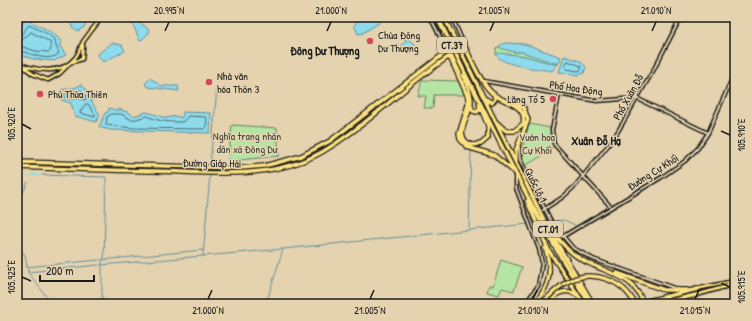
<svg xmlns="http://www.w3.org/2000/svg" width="752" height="321" font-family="'Patrick Hand',sans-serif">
	<rect width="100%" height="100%" fill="#e5d3b0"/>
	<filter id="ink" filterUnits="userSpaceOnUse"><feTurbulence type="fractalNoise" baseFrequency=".025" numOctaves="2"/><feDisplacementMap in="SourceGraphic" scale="8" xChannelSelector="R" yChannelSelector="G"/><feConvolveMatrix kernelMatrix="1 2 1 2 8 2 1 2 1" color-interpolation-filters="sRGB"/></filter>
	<g filter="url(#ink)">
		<!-- green -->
		<path fill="#b5e5a4" stroke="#688060" d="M 499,46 L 514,52 L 522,52 L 559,63 L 557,65 L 553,65 L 525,56 L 496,54 L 496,49 Z
			M 422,80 L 460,81 L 467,95 L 434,95 L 433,108 L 424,108 L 426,96 L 418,96 Z
			M 530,124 L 550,128 L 550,137 L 554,146 L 545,154 L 525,166 C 519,150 524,139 530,124 Z
			M 232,125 L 277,128 L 279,156 L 228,161 Z
			M 501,260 L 522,267 L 514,291 L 502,288 L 499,295 L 487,292 L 489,285 L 493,286 Z"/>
		<!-- water -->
		<path fill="#8edbed" stroke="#608f99" d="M 72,17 L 75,19 L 77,17 L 89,17 L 84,27 L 78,31 L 72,27 Z
			M 127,17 L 133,17 C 137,23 145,24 149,30 L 149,33 L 140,41 L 132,23 L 123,22 Z
			M 357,17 L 375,17 L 379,23 L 363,33 L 358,34 L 354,25 L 357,22 Z
			M 26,19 C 38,26 55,31 62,43 L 59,45 L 66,55 L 54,61 L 33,59 L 17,54 L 17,32 Z
			M 407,38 L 415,44 L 416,50 L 409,53 L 405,47 L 402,48 L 401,45 L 406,41 L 405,39 Z
			M 112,43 L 122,45 L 125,51 L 103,62 L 98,56 L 99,53 Z
			M 505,43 L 525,44 L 561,57 L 559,63 L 554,63 L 522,52 L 514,52 L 500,48 L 499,46 Z
			M 499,53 L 525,56 L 557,65 L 552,71 C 540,69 500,66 496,54 Z
			M 564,56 L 580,61 L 586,67 L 584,73 L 578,75 L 559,72 Z
			M 150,78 L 161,86 L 178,86 L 179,91 L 148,87 L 145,84 Z
			M 80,85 L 82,85 L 91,96 L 91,101 L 100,115 L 96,122 L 75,116 L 71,103 L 61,100 L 61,90 L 77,87 Z
			M 109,108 L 118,111 L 119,109 L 130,113 L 133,116 L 147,112 L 166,118 L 176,116 L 182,118 L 183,112 L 211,113 L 210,133 L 110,130 L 99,127 L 105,113 L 108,112 Z"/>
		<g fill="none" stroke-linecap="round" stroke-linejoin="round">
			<!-- shore -->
			<path stroke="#4a6870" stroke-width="1" d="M 17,36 L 21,35 L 29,25 L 48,34 L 55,40 L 56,46 L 59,53 C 49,64 29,52 17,50
				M 17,41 L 23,39 L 31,32 L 50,42 L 51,50 L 49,52 L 35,51 L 17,45
				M 568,61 L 581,66 L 581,70 L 578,71 L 566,69 L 565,66 Z
				M 81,90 L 86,96 L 85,100 C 78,97 72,101 64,97 L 65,93 Z
				M 86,104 L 88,104 L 95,114 L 95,117 L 80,113 Z
				M 112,114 L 121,114 L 132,120 L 147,116 C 159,122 171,122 183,122 L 188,116 L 205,117 L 207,118 L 206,127 L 204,129 L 133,128 L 106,125 L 107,117 Z"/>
			<!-- stream -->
			<path stroke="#608f99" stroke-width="1" d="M 210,165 L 217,88
				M 210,174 L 203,256 L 283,249 L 266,304
				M 42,175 L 106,177 L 104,260
				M 17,206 L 28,182
				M 554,221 L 564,220 L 575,225
				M 469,229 L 471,150
				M 17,245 L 25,255 L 28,272 L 52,304
				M 283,249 L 528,224
				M 101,260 L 203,250
				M 101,265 L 203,256
				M 26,267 L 99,260
				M 28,272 L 99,265
				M 102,304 L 102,261"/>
			<!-- canal -->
			<path stroke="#8edbed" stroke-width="2" d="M 31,175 L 38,175"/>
			<!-- secondary casing -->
			<g stroke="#1c1c1c" stroke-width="5">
				<path id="secondary" d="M 430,17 L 447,50
					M 452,17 L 462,40
					M 484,81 L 597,101 L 636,98 L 708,133
					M 559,95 L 552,130 L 554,144 L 611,207
					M 519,147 L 520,160 L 552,223 L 573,248 L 593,259 L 677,289
					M 516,175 L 516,188 L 539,249 L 542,263 L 538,286 L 525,304
					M 543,210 L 563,197 L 575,186 L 614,138 L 653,71 L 681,17
					M 562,237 L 662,177 L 685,161 L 698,148 L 708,133 L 735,72"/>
			</g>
			<!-- primary casing -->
			<g stroke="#1c1c1c" stroke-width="5.5">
				<path id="primary" d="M 72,62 L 82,59 L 83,45
					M 17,63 C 34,70 61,76 75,58 C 79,54 80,47 83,42 C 89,33 96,25 102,17
					M 23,66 L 33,74 L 48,80 L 59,74 L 68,65
					M 696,289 L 735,281
					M 696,295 L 735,284"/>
			</g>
			<!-- highway casing -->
			<g stroke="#1c1c1c" stroke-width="6">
				<path id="highway" d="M 449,55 L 468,97 L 468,105 L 459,134 L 460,139 L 467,147 L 494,155 L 513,171
					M 449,56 L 453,57 C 459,70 472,88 471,103 C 470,117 452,135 471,145 L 481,144 L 488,138 L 488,126 L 482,111
					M 470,70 L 548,228 L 593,304
					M 465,73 C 505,151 541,230 590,304
					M 486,99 L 492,103 L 495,99 L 494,94
					M 512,101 L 524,108 L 528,120 L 516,150 L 516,161
					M 471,106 L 473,111 L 477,112 L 480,109 L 479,104
					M 17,162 L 240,168 L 264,166 L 287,160 L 301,156 L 330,141 L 462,40 C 470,57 478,78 491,92 C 501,103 528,103 523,124 L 514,131 L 506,131 L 495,121
					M 17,167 C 62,169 108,170 153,171 C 209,172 271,181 322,152 C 373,122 413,76 465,47
					M 527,201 L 549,251 L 584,304
					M 548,223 C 559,242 572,257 593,265 C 606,271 621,275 632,285
					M 617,273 L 664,290 L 687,290
					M 534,304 C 550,286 553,271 545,248
					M 551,304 C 554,291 568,288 578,296
					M 634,304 L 698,289
					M 656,304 L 696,295
					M 673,304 L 683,300"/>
			</g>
			<!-- secondary -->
			<use href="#secondary" stroke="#e5d3b0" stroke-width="2"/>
			<!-- primary -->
			<use href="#primary" stroke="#fbe180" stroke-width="2.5"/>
			<!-- highway -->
			<use href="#highway" stroke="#fbe180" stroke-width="3.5"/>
			<!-- primary-bridge casing -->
			<g stroke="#1c1c1c" stroke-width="5.5" stroke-linecap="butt">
				<path id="primary-bridge" d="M 436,17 L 444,33"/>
			</g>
			<!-- highway-bridge casing -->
			<g stroke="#1c1c1c" stroke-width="6" stroke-linecap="butt">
				<path id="highway-bridge" d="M 438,17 L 465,73
					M 444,17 L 470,70
					M 632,285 L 639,294 L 644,304
					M 542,303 C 551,295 558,286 569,281 C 593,269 623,280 635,304"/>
			</g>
			<!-- primary-bridge -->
			<use href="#primary-bridge" stroke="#fbe180" stroke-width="2.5"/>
			<!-- highway-bridge -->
			<use href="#highway-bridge" stroke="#fbe180" stroke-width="3.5"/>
		</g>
	</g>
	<!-- ticks -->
	<path fill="none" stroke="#1c1c1c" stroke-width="1.5" d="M 165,31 L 169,22M 327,31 L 331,22M 490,31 L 494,22M 652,31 L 656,22M 22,124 L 31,129M 721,131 L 730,135M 22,277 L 31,281M 721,283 L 730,287M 208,299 L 212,290M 370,299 L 374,290M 533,299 L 537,290M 695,299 L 699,290"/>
	<!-- markers -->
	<g fill="#d1495b" stroke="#e5d3b0" stroke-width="1.5">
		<circle cx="370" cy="41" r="4"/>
		<circle cx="209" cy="82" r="4"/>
		<circle cx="40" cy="94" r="4"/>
		<circle cx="553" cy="99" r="4"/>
	</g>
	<g text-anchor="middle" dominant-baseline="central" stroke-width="3" stroke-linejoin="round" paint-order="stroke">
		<!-- shield labels -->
		<g fill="#e5d3b0" stroke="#585348" stroke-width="1">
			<rect x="437" y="37" width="30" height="16" rx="3"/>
			<rect x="533" y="221" width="30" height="16" rx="3"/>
		</g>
		<g font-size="10" font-weight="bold" fill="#1c1c1c">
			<text x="452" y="45">CT.37</text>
			<text x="548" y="229">CT.01</text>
		</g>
		<!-- poi labels -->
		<g font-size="11" fill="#1c1c1c" stroke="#e5d3b0" text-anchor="start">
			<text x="378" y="35">Chùa Đông<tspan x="378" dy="13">Dư Thượng</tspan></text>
			<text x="217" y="76">Nhà văn<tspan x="217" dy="13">hóa Thôn 3</tspan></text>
			<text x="48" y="94">Phủ Thừa Thiên</text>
			<text x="545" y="99" text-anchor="end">Lăng Tổ 5</text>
		</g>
		<!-- street labels -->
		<g font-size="11" fill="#1c1c1c" stroke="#e5d3b0">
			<text transform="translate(576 88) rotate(8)">Phố Hoa Động</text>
			<text transform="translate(628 97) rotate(-61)">Phố Xuân Đỗ</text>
			<text transform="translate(212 163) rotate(1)">Đường Giáp Hải</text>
			<text transform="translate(653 172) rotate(-32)">Đường Cự Khối</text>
			<text transform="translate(536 185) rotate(64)">Quốc lộ 1</text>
		</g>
		<!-- park labels -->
		<g font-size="11" fill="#3b4437" stroke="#e5d3b0">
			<text x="247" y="136">Nghĩa trang nhân<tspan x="247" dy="13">dân xã Đông Dư</tspan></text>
			<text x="537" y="137">Vườn hoa<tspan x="537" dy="13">Cự Khối</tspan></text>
		</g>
		<!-- neighbourhood labels -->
		<g font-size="12" font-weight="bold" fill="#1c1c1c" stroke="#e5d3b0">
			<text x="325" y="50">Đông Dư Thượng</text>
			<text x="596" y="140">Xuân Đỗ Hạ</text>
		</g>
	</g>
	<!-- margin -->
	<rect width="752" height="321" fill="none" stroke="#e5d3b0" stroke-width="44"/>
	<!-- scale -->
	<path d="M40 275v6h54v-6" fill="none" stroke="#1c1c1c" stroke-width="2"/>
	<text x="46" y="275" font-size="12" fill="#1c1c1c" stroke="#e5d3b0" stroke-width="3" paint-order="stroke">200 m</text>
	<rect x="22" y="22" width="708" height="277" fill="none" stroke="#1c1c1c" stroke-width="1.5"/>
	<g font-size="10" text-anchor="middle" fill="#1c1c1c">
		<text x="169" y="14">20.995°N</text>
		<text x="331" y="14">21.000°N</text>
		<text x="494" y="14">21.005°N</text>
		<text x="656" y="14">21.010°N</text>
		<text transform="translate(11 124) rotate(-90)" y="4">105.920°E</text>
		<text transform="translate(741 135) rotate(-90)" y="4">105.910°E</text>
		<text transform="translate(11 277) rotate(-90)" y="4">105.925°E</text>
		<text transform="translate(741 287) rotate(-90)" y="4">105.915°E</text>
		<text x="208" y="314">21.000°N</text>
		<text x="370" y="314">21.005°N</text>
		<text x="533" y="314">21.010°N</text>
		<text x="695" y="314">21.015°N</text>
	</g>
</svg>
